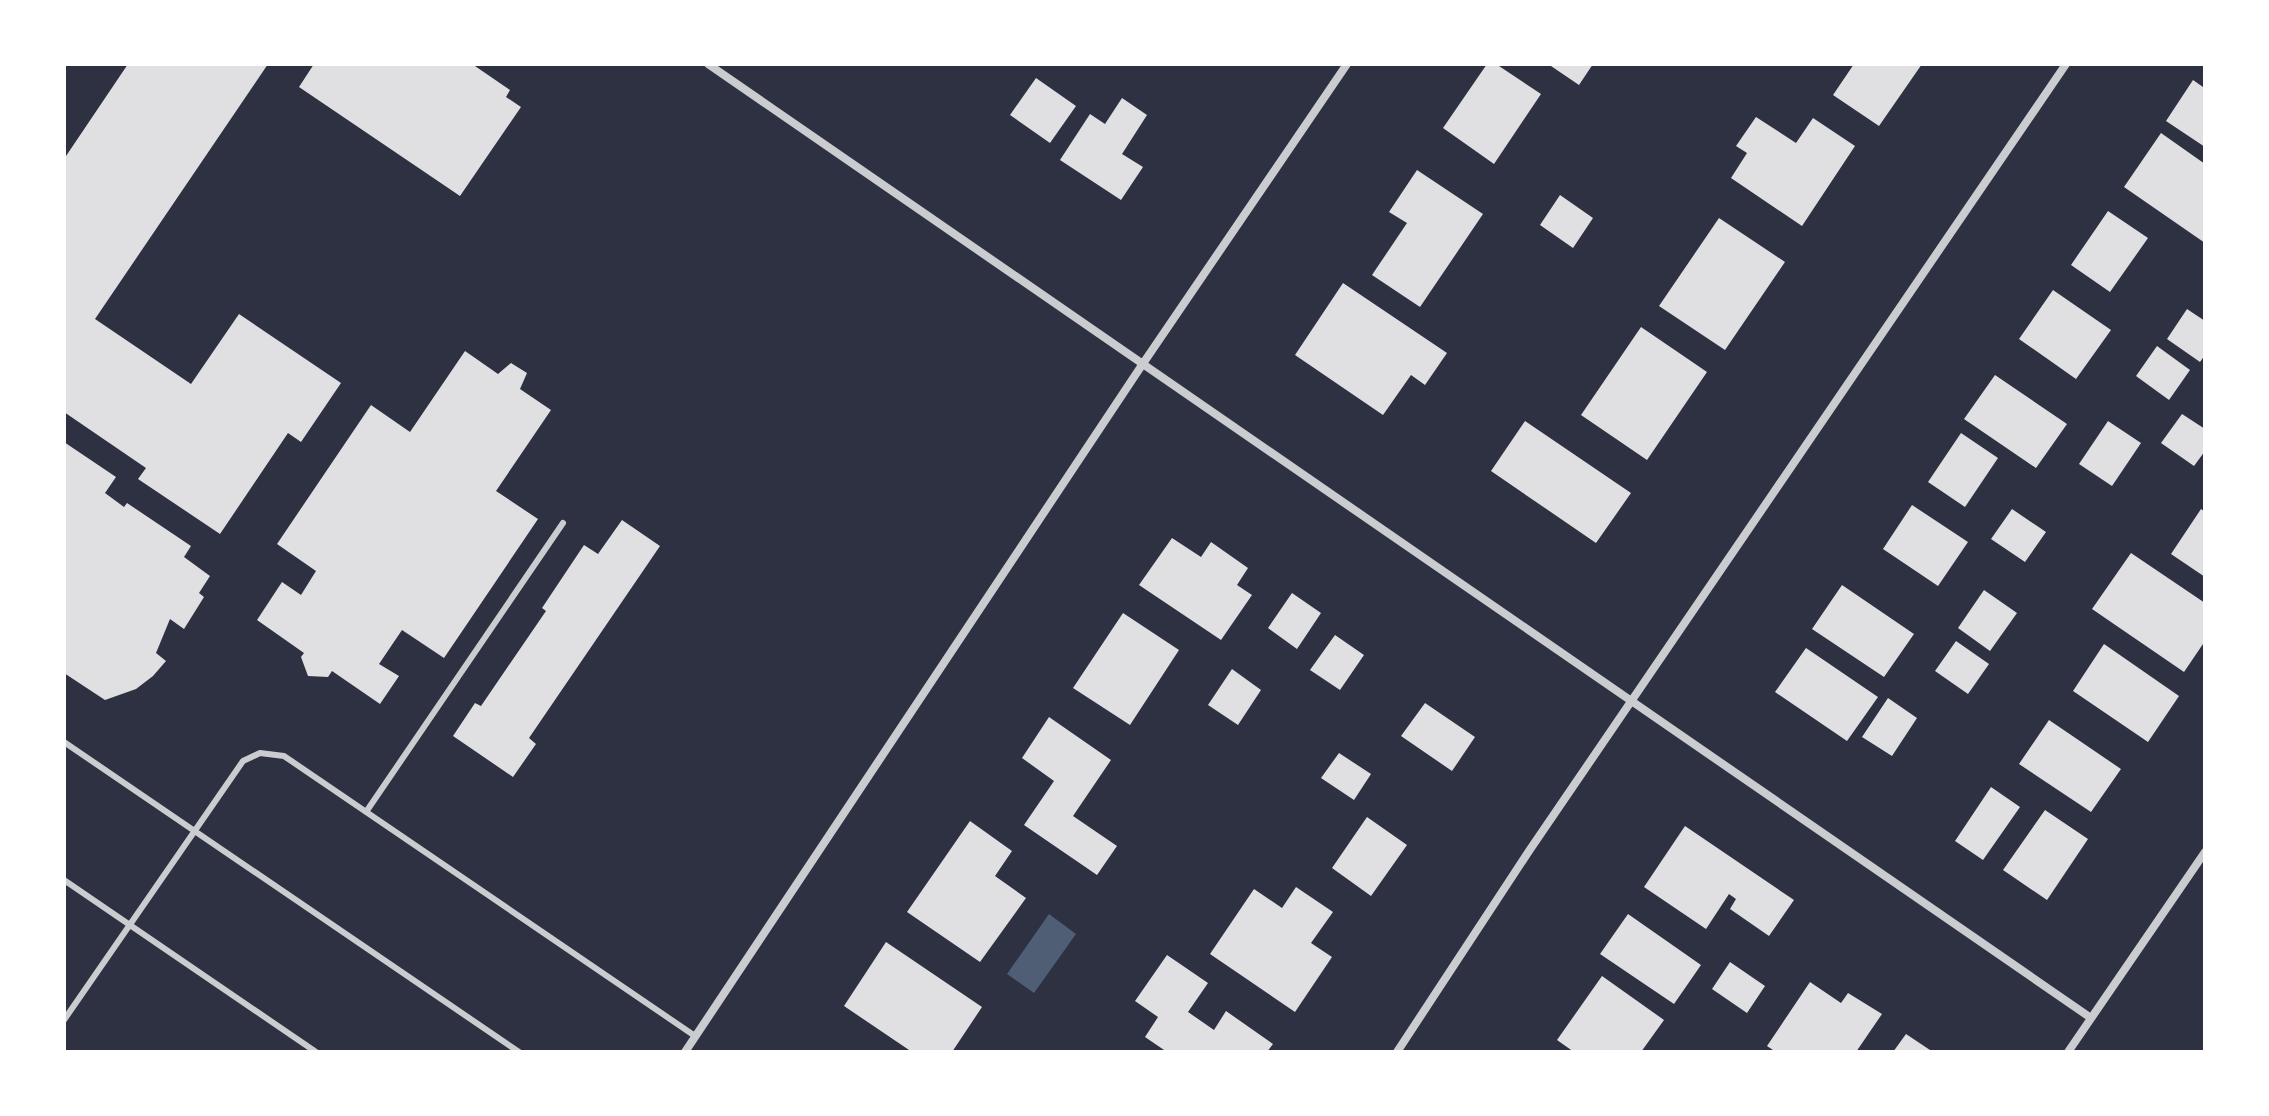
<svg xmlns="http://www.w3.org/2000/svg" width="2269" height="1116" font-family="Signika,sans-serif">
	<rect width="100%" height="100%" fill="#2d3142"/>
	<!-- water -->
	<path fill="#4f5d75" d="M 1049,914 L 1076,934 L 1034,993 L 1007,974 Z"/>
	<!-- building -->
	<path fill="#e0e0e3" d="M 128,64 L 268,64 L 95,319 L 191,384 L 239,314 L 341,383 L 301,442 L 288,433 L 220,534 L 138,479 L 146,468 L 64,412 L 64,159 Z
		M 314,64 L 472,64 L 510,90 L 506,97 L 521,107 L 460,196 L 299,87 Z
		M 1487,64 L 1496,64 L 1541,94 L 1494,164 L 1443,128 Z
		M 1548,64 L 1593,64 L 1579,85 Z
		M 1854,64 L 1922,64 L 1879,126 L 1833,95 Z
		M 1036,78 L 1076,106 L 1050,143 L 1010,115 Z
		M 2193,80 L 2203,87 L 2205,83 L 2205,147 L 2166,121 Z
		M 1122,98 L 1147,115 L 1122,154 L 1143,167 L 1121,200 L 1060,160 L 1090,114 L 1105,124 Z
		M 1756,117 L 1796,143 L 1813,118 L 1855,146 L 1802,226 L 1731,178 L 1747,153 L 1736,146 Z
		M 2161,133 L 2205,164 L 2205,243 L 2124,187 Z
		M 1417,170 L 1483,214 L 1420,307 L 1372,275 L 1407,223 L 1389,212 Z
		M 1560,195 L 1593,218 L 1573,248 L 1540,225 Z
		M 2108,211 L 2148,238 L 2110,292 L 2071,265 Z
		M 1719,218 L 1785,262 L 1725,350 L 1659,306 Z
		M 1343,283 L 1447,353 L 1425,385 L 1411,375 L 1383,415 L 1295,355 Z
		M 2053,290 L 2111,330 L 2076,379 L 2019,339 Z
		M 2187,309 L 2205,321 L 2205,355 L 2200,362 L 2167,339 Z
		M 1641,327 L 1707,372 L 1647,460 L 1581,415 Z
		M 2157,346 L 2190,370 L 2169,400 L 2136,376 Z
		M 465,351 L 498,374 L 511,363 L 527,373 L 520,389 L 551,410 L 496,491 L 538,519 L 444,658 L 402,630 L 379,664 L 399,676 L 380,704 L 332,671 L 328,677 L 308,676 L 301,657 L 304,653 L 257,620 L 282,582 L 301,595 L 316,571 L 277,544 L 371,405 L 410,432 Z
		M 1995,375 L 2067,424 L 2036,468 L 1964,419 Z
		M 2182,414 L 2205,429 L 2205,451 L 2194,466 L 2161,443 Z
		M 1525,421 L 1631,493 L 1596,543 L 1491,471 Z
		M 2108,421 L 2141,443 L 2112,486 L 2079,464 Z
		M 1961,433 L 1998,458 L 1965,507 L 1928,482 Z
		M 64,442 L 116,477 L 105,493 L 124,507 L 127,503 L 191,546 L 184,557 L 210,576 L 199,593 L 204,597 L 184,629 L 170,619 L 156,653 L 166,661 L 153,676 L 136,689 L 105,700 L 64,673 Z
		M 1912,505 L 1968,542 L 1938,586 L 1883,549 Z
		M 2012,509 L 2046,532 L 2025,562 L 1991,539 Z
		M 2201,509 L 2205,512 L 2205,577 L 2171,554 Z
		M 622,520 L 660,546 L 529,738 L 536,744 L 513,777 L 453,736 L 475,703 L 481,706 L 546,611 L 542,608 L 584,545 L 598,554 Z
		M 1172,538 L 1201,557 L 1211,542 L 1248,568 L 1237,585 L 1252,595 L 1221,640 L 1139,585 Z
		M 2131,553 L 2205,603 L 2205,641 L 2184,672 L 2092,609 Z
		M 1842,585 L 1914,634 L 1884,677 L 1812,629 Z
		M 1984,590 L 2017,613 L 1990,651 L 1958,628 Z
		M 1292,593 L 1321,613 L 1297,649 L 1268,628 Z
		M 1123,613 L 1179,650 L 1130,725 L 1073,688 Z
		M 1335,635 L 1364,655 L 1340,690 L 1310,670 Z
		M 1956,641 L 1989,664 L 1968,694 L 1935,671 Z
		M 2104,644 L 2179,696 L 2148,742 L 2073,691 Z
		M 1806,648 L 1878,697 L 1847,741 L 1775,692 Z
		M 1232,669 L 1261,690 L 1238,725 L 1208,705 Z
		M 1888,698 L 1917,718 L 1892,756 L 1862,737 Z
		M 1425,703 L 1475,737 L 1452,771 L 1401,736 Z
		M 1049,717 L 1111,760 L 1073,816 L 1117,846 L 1097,875 L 1024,825 L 1054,781 L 1022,758 Z
		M 2049,720 L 2121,769 L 2091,812 L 2019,764 Z
		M 1339,753 L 1371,774 L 1354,800 L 1321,778 Z
		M 1991,787 L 2020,807 L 1983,860 L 1955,841 Z
		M 2045,810 L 2088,839 L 2047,900 L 2003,870 Z
		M 1367,817 L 1407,845 L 1371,896 L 1332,868 Z
		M 970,821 L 1012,851 L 995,876 L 1026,898 L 980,962 L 907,912 Z
		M 1685,826 L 1794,900 L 1769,936 L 1730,909 L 1736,899 L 1729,894 L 1706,929 L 1644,887 Z
		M 1296,887 L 1333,912 L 1311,943 L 1332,957 L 1295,1012 L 1210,954 L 1254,889 L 1282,908 Z
		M 1628,914 L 1701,965 L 1674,1004 L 1600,954 Z
		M 886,942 L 982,1007 L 952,1052 L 912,1052 L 844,1006 Z
		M 1167,955 L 1208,983 L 1188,1012 L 1214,1030 L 1226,1011 L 1273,1044 L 1267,1052 L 1167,1052 L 1145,1037 L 1158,1017 L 1135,1001 Z
		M 1730,962 L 1765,986 L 1747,1013 L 1712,989 Z
		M 1602,976 L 1664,1020 L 1641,1052 L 1574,1052 L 1557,1040 Z
		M 1810,982 L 1841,1003 L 1848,993 L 1882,1014 L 1856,1052 L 1776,1052 L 1767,1046 Z
		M 1906,1034 L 1933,1052 L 1893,1052 Z"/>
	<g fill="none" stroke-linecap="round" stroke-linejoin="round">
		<!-- service -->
		<path stroke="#caccd0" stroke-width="6" d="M 64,742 L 519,1052
			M 366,812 L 563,523
			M 64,880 L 316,1052
			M 64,1020 L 243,761 L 260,753 L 284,756 L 695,1036"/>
		<!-- minor -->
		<path stroke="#caccd0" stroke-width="8" d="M 708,64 L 2091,1018
			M 685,1052 L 1142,365 L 1347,64
			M 1397,1052 L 1529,851 L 2066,64
			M 2068,1052 L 2205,852"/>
	</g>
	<!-- border -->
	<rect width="2269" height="1116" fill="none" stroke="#ffffff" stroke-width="132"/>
</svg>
